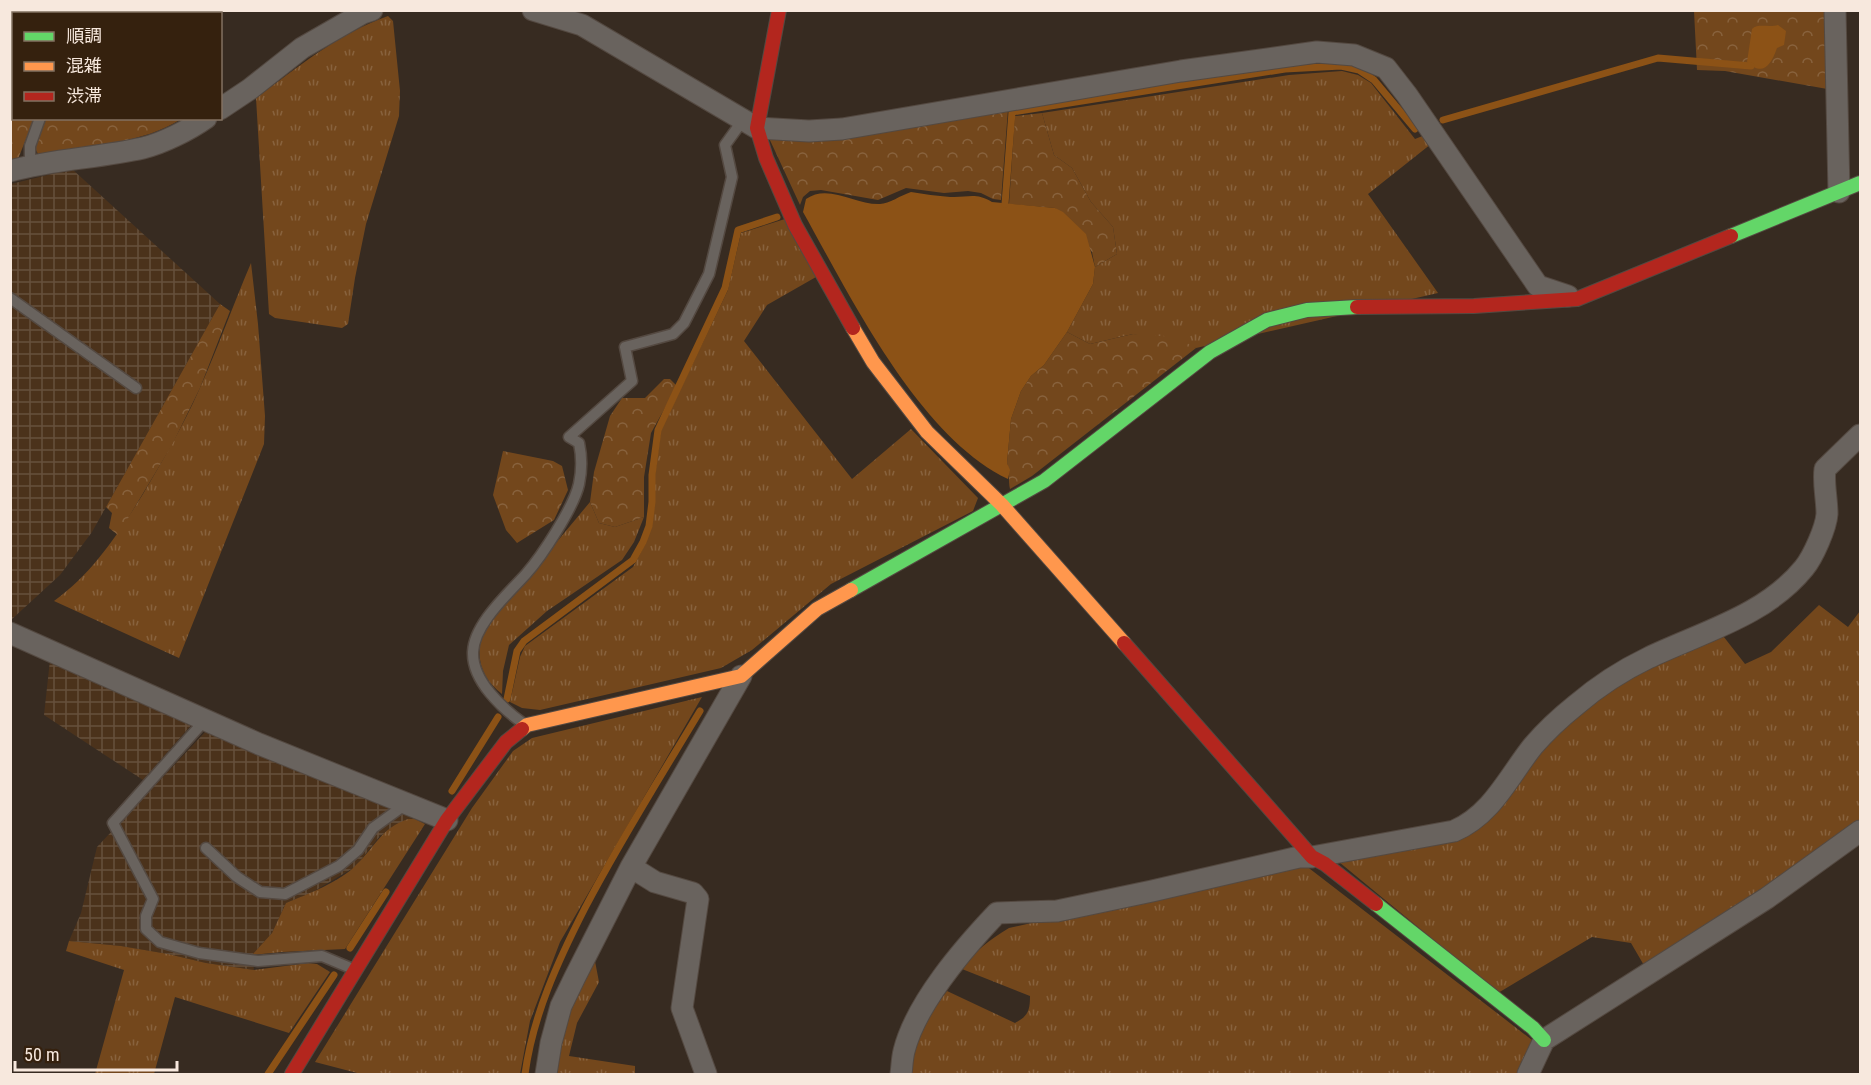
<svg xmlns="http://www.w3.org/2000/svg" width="1871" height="1085" font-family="'Roboto Condensed','Noto Sans JP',sans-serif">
	<defs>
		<pattern id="industrial-grid" width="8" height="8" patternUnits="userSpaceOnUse" patternTransform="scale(1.5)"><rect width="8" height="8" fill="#4b321b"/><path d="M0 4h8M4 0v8" fill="none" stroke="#66503c"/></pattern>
		<pattern id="grass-tufts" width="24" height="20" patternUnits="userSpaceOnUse" patternTransform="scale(1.5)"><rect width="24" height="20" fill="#73471c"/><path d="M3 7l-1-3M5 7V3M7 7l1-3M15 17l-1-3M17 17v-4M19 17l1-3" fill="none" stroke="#88623d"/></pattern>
		<pattern id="forest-crowns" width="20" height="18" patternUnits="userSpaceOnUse" patternTransform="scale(1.5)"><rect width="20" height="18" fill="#73471c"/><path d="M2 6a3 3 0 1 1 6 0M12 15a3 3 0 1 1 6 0" fill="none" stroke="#88623d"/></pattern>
	</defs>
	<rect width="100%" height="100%" fill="#372b21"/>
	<!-- industrial -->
	<path fill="url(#industrial-grid)" d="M 72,169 L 220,304 L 92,532 L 60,575 L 11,620 L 11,184 Z
		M 50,660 L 194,722 L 143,780 L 44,715 Z
		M 208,729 L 389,804 L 415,819 L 408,819 L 380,836 L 355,867 L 311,893 L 286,903 L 272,933 L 252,955 L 254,970 L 206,963 L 168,954 L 121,946 L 69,941 L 81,913 L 97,847 Z"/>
	<!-- grass -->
	<path fill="url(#grass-tufts)" d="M 388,16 L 393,21 L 400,91 L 399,116 L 366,224 L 355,278 L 348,324 L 342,328 L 275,318 L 269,314 L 256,98 C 298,67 339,33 388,16 Z
		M 1342,71 L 1358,75 L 1371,83 L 1415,139 L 1425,135 L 1431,144 L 1368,194 L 1438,293 L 1196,348 L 1133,334 L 1090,344 L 1067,332 L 1093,284 L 1095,267 L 1117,254 L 1113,227 L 1091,202 L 1072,168 L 1054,155 L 1042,113 L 1289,75 Z
		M 785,219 L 816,277 L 767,305 L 744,341 L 852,479 L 911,429 L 978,498 L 973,511 L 831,584 L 752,650 L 721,668 L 540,710 L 522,708 L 510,702 L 520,657 L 525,646 L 633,567 L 646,543 L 655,504 L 655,475 L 661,430 L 728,290 L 741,233 Z
		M 251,263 L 258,324 L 265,416 L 264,444 L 179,658 L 54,601 C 93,573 118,534 143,494 C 163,460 183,426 199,390 C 218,348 233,305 251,263 Z
		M 590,502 L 599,523 L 615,527 L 644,517 L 634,542 L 622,560 L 547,611 L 509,645 L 503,671 L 502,694 C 487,683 477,666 480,646 C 480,640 484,633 486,627 Z
		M 1819,605 L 1848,627 L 1860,611 L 1860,825 L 1645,967 L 1631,943 L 1592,937 L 1498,993 L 1333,857 L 1463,834 L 1561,724 L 1641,667 L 1720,632 L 1745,664 L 1771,652 Z
		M 702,697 L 560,942 L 530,1021 L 520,1074 L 361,1074 L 315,1062 L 472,808 L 513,751 L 532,738 Z
		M 408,819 L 415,819 L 425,824 L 345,949 L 282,952 L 252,955 L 272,933 L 286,903 C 308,894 340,882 356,865 C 376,846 380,829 408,819 Z
		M 1301,862 L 1532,1040 L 1524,1074 L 907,1074 C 917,1040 925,1020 947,991 L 1015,1023 C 1028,1016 1030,1011 1030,996 L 962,969 C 975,951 989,940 1009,928 Z
		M 69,941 L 121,946 L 168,954 L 206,963 L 254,970 L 308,963 L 317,964 L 330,972 L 289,1033 L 175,997 L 154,1074 L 95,1074 L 124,970 L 66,951 Z
		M 594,956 L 599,982 L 577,1023 L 569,1056 L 635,1066 L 635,1074 L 553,1074 L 570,1001 Z"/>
	<!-- forest -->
	<path fill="url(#forest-crowns)" d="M 10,11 L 59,11 L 59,13 L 14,14 L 14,118 L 34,119 L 18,159 L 10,161 Z
		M 1694,11 L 1829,11 L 1833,90 L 1725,71 L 1697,70 Z
		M 1008,109 L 1001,200 L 993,199 L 981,193 L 968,191 L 944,193 L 906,188 L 878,200 L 821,190 L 810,191 L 803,197 L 800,205 L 769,138 L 813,142 Z
		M 1042,113 L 1054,155 L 1072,168 L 1091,202 L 1113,227 L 1117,254 L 1095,267 L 1092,252 L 1055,208 L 1009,204 L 1015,116 Z
		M 46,119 L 181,119 C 145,143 85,147 42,155 L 38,154 L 35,148 Z
		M 220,304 L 230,311 L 200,388 L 172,445 L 118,535 L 109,528 L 112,513 L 106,507 Z
		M 1067,332 L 1090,344 L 1133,334 L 1176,337 L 1196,348 L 1032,476 L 1010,489 C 1008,480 1010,471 1007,463 L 1011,419 L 1021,391 L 1031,376 L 1044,365 Z
		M 664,379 L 670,379 L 677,386 L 651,433 L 644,477 L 644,517 L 615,527 L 599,523 L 590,502 L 594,472 L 610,416 L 622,398 L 645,398 Z
		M 503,451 L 553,461 L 562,466 L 568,490 L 554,520 L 517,543 L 506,530 L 493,495 Z"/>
	<!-- water -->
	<path fill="#8c5216" d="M 1778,25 L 1786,31 L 1784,45 L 1777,48 C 1771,65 1763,77 1747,62 L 1752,29 C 1758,23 1769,28 1778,25 Z
		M 911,192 C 924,194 937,196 950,197 C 968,198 975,192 992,202 L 1055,208 L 1063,212 L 1086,234 L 1095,267 L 1093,284 L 1067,332 L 1044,365 L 1031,376 L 1021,391 L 1011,419 L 1007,463 L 1010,470 L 1008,479 C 919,437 850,296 803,212 L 806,199 C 828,183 856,205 880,204 C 889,204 901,195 911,192 Z"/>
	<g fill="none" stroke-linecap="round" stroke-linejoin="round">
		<!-- stream -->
		<path stroke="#8c5216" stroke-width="7" d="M 1443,120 L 1658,58 L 1751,66
			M 1005,204 L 1012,112 L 1285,69 L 1341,66 L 1359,70 L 1374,80 L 1415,129
			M 507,699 L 517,651 L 524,641 L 633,560 L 643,542 L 649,526 L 652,502 L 652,475 L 658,430 L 725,288 L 738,230 L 777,217
			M 452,791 L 498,717
			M 350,948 L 386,892
			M 268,1074 L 334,975
			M 525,1074 C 533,1015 558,961 585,908 C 620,841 661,776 700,711"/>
		<!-- lane casing -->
		<g stroke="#544941" stroke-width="13">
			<path id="lane" d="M 65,14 L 65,10
				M 30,166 L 30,146 L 40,118
				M 10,298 L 136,388
				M 206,719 L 113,823 L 153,899 L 146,916 L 146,929 L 160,942 L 199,953 L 258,961 L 322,956 L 353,969
				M 524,724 C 503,709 472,681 473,652 C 474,624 508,594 526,574 C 542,556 574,507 579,484 C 582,470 582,457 579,443 L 569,437 L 632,381 L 625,347 L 673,334 L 684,323 L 709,274 L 732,177 L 725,145 L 743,120
				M 206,848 L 237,877 L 260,892 L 285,894 L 339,866 L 358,850 L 373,828 L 406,804"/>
		</g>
		<!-- street casing -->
		<g stroke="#544941" stroke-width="23">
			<path id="street" d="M 533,10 L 582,25 L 757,128 L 809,131 L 842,129 L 1181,71 L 1317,52 L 1354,55 L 1386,68 L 1407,95 L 1538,286 L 1568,296
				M 1835,10 L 1839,192
				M 220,109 L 250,89 L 302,48 L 363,13 L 372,10
				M 10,171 C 54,159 99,158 143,148 C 163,143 189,130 206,118
				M 10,633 L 259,744 L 447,820
				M 631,867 L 655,882 L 693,893 L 698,899 L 682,1008 L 706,1074
				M 546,1074 L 551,1043 L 561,1006 L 575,977 L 631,867 L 741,676
				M 901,1074 C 902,1067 902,1059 904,1051 C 916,1003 963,949 997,913 L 1057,911 L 1152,891 L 1299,857 L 1312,857 L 1454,831 C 1492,815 1509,776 1533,746 C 1545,732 1561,717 1576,705 C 1597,687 1623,670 1648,658 C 1702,632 1765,616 1804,568 C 1813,557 1826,528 1827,514 C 1827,498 1823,484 1825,469 L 1860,435
				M 1528,1074 L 1544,1040 L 1767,898 L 1860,831"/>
		</g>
		<!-- fast casing -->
		<g stroke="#544941" stroke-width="16">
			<path id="fast" d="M 1731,236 L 1860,183
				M 851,590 L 1044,481 L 1210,352 L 1267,320 L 1307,310 L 1357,307
				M 1376,904 L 1533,1028 L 1544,1040"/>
		</g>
		<!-- slow casing -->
		<g stroke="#544941" stroke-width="16">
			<path id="slow" d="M 853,328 L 873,362 L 927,432 L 1002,505 L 1124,643
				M 522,729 L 527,725 L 741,676 L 817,609 L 851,590"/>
		</g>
		<!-- jam casing -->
		<g stroke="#544941" stroke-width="16">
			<path id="jam" d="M 779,10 L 757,128 L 766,158 L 795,225 L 853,328
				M 1357,307 L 1474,306 L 1577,299 L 1731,236
				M 1124,643 L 1312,857 L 1325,864 L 1376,904
				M 292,1074 L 447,820 L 506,742 L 522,729"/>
		</g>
		<!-- lane -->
		<use href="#lane" stroke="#69635e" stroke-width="10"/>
		<!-- street -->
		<use href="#street" stroke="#69635e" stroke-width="21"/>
		<!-- fast -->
		<use href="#fast" stroke="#63d668" stroke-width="14"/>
		<!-- slow -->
		<use href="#slow" stroke="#ff974d" stroke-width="14"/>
		<!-- jam -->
		<use href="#jam" stroke="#b3261e" stroke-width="14"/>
	</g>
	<!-- border -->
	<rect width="1871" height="1085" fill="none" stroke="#f7e8dd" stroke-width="24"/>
	<!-- legend -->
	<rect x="12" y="12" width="210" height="108" fill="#35210e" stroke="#837161" stroke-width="1.5"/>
	<rect x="24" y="32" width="30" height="9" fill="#63d668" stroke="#837161" stroke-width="1.5"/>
	<text x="66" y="42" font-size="18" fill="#f7e8dd">順調</text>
	<rect x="24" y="62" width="30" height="9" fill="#ff974d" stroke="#837161" stroke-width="1.5"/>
	<text x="66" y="72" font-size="18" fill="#f7e8dd">混雑</text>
	<rect x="24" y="92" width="30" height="9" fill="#b3261e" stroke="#837161" stroke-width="1.5"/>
	<text x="66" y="102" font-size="18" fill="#f7e8dd">渋滞</text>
	<!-- scale -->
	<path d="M15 1061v9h162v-9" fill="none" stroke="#f7e8dd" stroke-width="3"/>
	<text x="24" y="1061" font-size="18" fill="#f7e8dd" stroke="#35210e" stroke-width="4.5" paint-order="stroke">50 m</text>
</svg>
